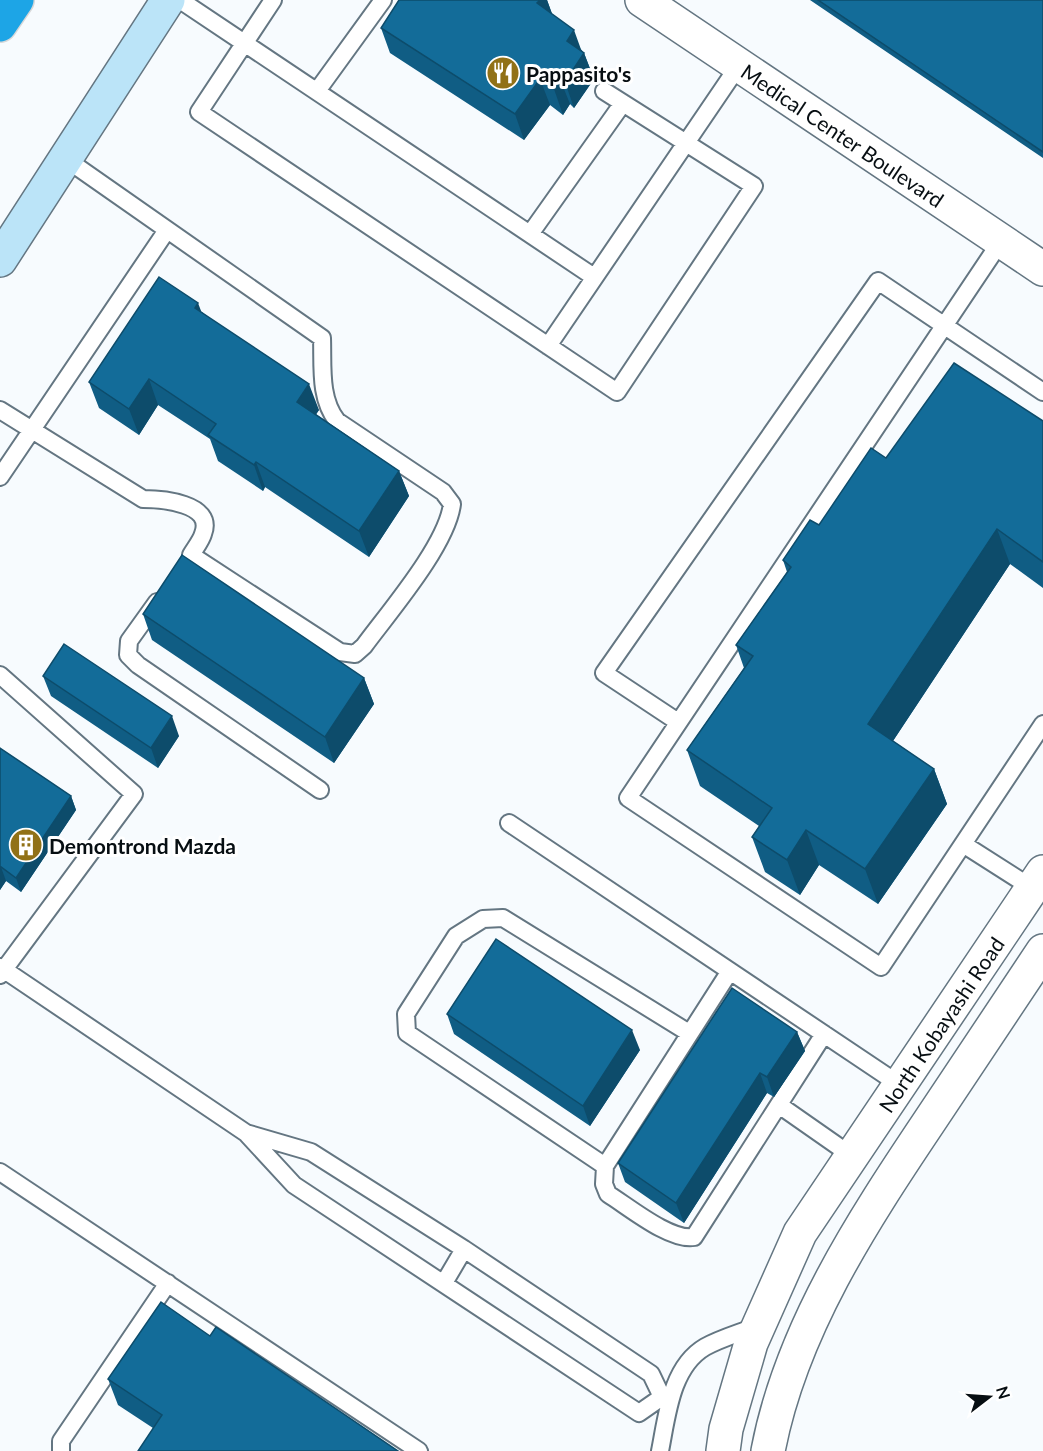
<svg xmlns="http://www.w3.org/2000/svg" width="1043" height="1451" font-family="Lato,sans-serif">
	<rect width="100%" height="100%" fill="#f7fbfe"/>
	<g fill="none" stroke-linecap="round" stroke-linejoin="round">
		<!-- service casing -->
		<g stroke="#647682" stroke-width="20">
			<path id="service" d="M 180,0 L 594,277
				M 273,0 L 199,112 L 617,392 L 754,186 L 604,91
				M 317,91 L 383,0
				M 530,234 L 623,103
				M 1001,241 L 628,798 L 881,967 L 1043,724
				M 548,346 L 739,65
				M 0,410 L 143,499 C 161,499 215,503 203,534 C 201,541 195,548 191,555 L 340,652 L 355,654 L 364,646 C 389,612 447,545 452,504 L 443,492 L 337,421 C 319,398 323,366 322,338 L 66,159
				M 0,477 L 167,230
				M 157,602 L 129,641 L 128,655 L 138,665 L 320,790
				M 0,675 L 134,794 L 0,975
				M 678,722 L 604,673 L 878,281 L 1043,392
				M 509,823 L 900,1085
				M 963,844 L 1032,888
				M 0,967 L 246,1133 L 294,1185 L 639,1413 L 662,1397
				M 730,971 L 605,1166 L 604,1184 L 608,1194 C 629,1207 670,1241 694,1237 L 824,1034
				M 779,1105 L 852,1156
				M 246,1133 L 311,1152 L 464,1249 L 651,1374 L 662,1397 L 670,1400
				M 605,1166 L 407,1033 L 406,1014 L 456,936 L 483,919 L 503,918 L 689,1033
				M 0,1172 L 419,1451
				M 444,1283 L 464,1249
				M 61,1451 L 61,1441 L 168,1283
				M 660,1451 C 667,1416 671,1367 705,1347 C 721,1338 740,1333 757,1326"/>
		</g>
		<!-- minor casing -->
		<g stroke="#647682" stroke-width="36">
			<g id="minor">
				<path id="s1" d="M 723,1451 L 726,1429 L 751,1343 L 800,1233 L 1043,872"/>
				<path d="M 768,1451 C 791,1330 862,1222 929,1122 C 967,1065 1005,1008 1043,951"/>
			</g>
		</g>
		<!-- tertiary casing -->
		<g stroke="#647682" stroke-width="36">
			<g id="tertiary">
				<path id="s2" d="M 642,0 L 1043,269"/>
			</g>
		</g>
		<!-- secondary casing -->
		<g stroke="#647682" stroke-width="36">
			<path id="secondary" d="M 0,260 L 168,0"/>
		</g>
		<!-- motorway casing -->
		<g stroke="#d7d8d9" stroke-width="36">
			<path id="motorway" d="M 0,25 L 17,0"/>
		</g>
		<!-- service -->
		<use href="#service" stroke="#fff" stroke-width="16"/>
		<!-- minor -->
		<use href="#minor" stroke="#fff" stroke-width="33"/>
		<!-- tertiary -->
		<use href="#tertiary" stroke="#fff" stroke-width="33"/>
		<!-- secondary -->
		<use href="#secondary" stroke="#bbe4f8" stroke-width="33"/>
		<!-- motorway -->
		<use href="#motorway" stroke="#1da5e6" stroke-width="33"/>
	</g>
	<!-- wall -->
	<path fill="#105d84" d="M 399,0 L 547,0 L 552,14 L 584,53 L 594,79 L 574,108 L 570,104 L 563,115 L 550,105 L 524,140 L 390,53 L 381,28 Z
		M 810,0 L 1043,0 L 1043,158 Z
		M 202,312 L 319,410 L 316,414 L 399,471 L 409,496 L 369,557 L 265,487 L 263,491 L 218,461 L 210,439 L 158,405 L 139,435 L 99,408 L 89,382 Z
		M 1043,421 L 1043,588 L 1010,564 L 893,741 L 934,769 L 947,804 L 878,904 L 819,865 L 800,895 L 765,872 L 752,837 L 759,826 L 700,786 L 687,750 L 744,668 L 736,645 L 787,572 L 783,560 L 886,458 Z
		M 143,614 L 364,678 L 374,704 L 334,763 L 152,640 Z
		M 43,676 L 179,736 L 158,768 L 51,696 Z
		M 0,748 L 71,796 L 76,810 L 21,892 L 6,881 L 0,890 Z
		M 447,1014 L 640,1050 L 590,1126 L 454,1034 Z
		M 797,1032 L 805,1051 L 774,1097 L 767,1093 L 684,1223 L 625,1182 L 618,1163 Z
		M 210,1336 L 398,1451 L 153,1428 L 118,1405 L 108,1379 Z"/>
	<!-- shaded-wall -->
	<path fill="#0d4c6b" d="M 540,0 L 547,0 L 554,19 L 537,3 Z
		M 574,30 L 583,55 L 584,53 L 594,79 L 574,108 L 565,82 L 567,41 Z
		M 540,79 L 550,105 L 524,140 L 515,114 Z
		M 560,79 L 570,104 L 563,115 L 554,89 Z
		M 198,303 L 208,329 L 195,308 Z
		M 149,379 L 158,405 L 139,435 L 129,409 Z
		M 309,384 L 319,410 L 307,428 L 297,402 Z
		M 256,462 L 265,487 L 263,491 L 254,465 Z
		M 399,471 L 409,496 L 369,557 L 359,531 Z
		M 997,529 L 1010,564 L 881,759 L 868,724 Z
		M 364,678 L 374,704 L 334,763 L 325,737 Z
		M 172,716 L 179,736 L 158,768 L 151,748 Z
		M 934,769 L 947,804 L 878,904 L 865,869 Z
		M 71,796 L 76,810 L 21,892 L 16,878 Z
		M 806,830 L 819,865 L 800,895 L 787,860 Z
		M 1,867 L 6,881 L 0,890 L 0,869 Z
		M 632,1030 L 640,1050 L 590,1126 L 583,1106 Z
		M 797,1032 L 805,1051 L 774,1097 L 767,1077 Z
		M 760,1073 L 767,1093 L 684,1223 L 676,1203 Z"/>
	<!-- building -->
	<path fill="#136c99" stroke="#0d4c6b" stroke-width="1.5" d="M 399,0 L 540,0 L 537,3 L 574,30 L 567,41 L 584,53 L 565,82 L 560,79 L 554,89 L 540,79 L 515,114 L 381,28 Z
		M 818,0 L 1043,0 L 1043,152 Z
		M 159,277 L 198,303 L 195,308 L 309,384 L 297,402 L 399,471 L 359,531 L 256,462 L 254,465 L 208,435 L 216,424 L 149,379 L 129,409 L 89,382 Z
		M 954,363 L 1043,421 L 1043,562 L 997,529 L 868,724 L 934,769 L 865,869 L 806,830 L 787,860 L 752,837 L 772,808 L 687,750 L 753,656 L 736,645 L 791,567 L 783,560 L 810,520 L 819,525 L 871,448 L 886,458 Z
		M 182,555 L 364,678 L 325,737 L 143,614 Z
		M 64,644 L 172,716 L 151,748 L 43,676 Z
		M 0,748 L 71,796 L 16,878 L 1,867 L 0,869 Z
		M 496,939 L 632,1030 L 583,1106 L 447,1014 Z
		M 732,988 L 797,1032 L 767,1077 L 760,1073 L 676,1203 L 618,1163 Z
		M 161,1302 L 210,1336 L 216,1327 L 398,1451 L 138,1451 L 162,1415 L 108,1379 Z"/>
	<!-- icons -->
	<defs>
		<g id="restaurant-disc" transform="scale(1.725)"><circle r="9.5" fill="#917117" stroke="#fff"/><path d="M-5-6h1v4h1v-4h1v4h1v-4h1v5L-1.5 .5V6h-2V.5L-5-1ZM5-6V6H3V1.5H1.5Q1.5-4 5-6Z" fill="#fff"/></g>
		<g id="building-disc" transform="scale(1.725)"><circle r="9.5" fill="#917117" stroke="#fff"/><path d="M-4-6H4V6H1V3H-1V6H-4ZM-2.5-4.3h1.7v1.8h-1.7ZM.8-4.3h1.7v1.8H.8ZM-2.5-1h1.7V.8h-1.7ZM.8-1h1.7V.8H.8Z" fill="#fff"/></g>
	</defs>
	<g fill-rule="evenodd">
		<use href="#restaurant-disc" x="503" y="73"/>
		<use href="#building-disc" x="26" y="845"/>
	</g>
	<g text-anchor="middle" dominant-baseline="central" stroke-width="6" stroke-linejoin="round" paint-order="stroke">
		<!-- poi labels -->
		<g font-size="21" font-weight="bold" fill="#070e12" stroke="#fff" text-anchor="start">
			<text x="526" y="73">Pappasito's</text>
			<text x="49" y="845">Demontrond Mazda</text>
		</g>
		<!-- street labels -->
		<g font-size="21" fill="#070e12" stroke="#fff">
			<text stroke="none"><textPath href="#s2" startOffset="242">Medical Center Boulevard</textPath></text>
			<text stroke="none"><textPath href="#s1" startOffset="484">North Kobayashi Road</textPath></text>
		</g>
	</g>
	<!-- north arrow -->
	<g transform="translate(989 1397) rotate(73)" stroke="#ffffff" stroke-width="4.5" paint-order="stroke">
	<path d="M0-4.5L10 22L0 15L-10 22Z" fill="#070e12"/>
	<text y="-9" font-size="16" font-weight="bold" text-anchor="middle" fill="#070e12">N</text>
	</g>
</svg>
